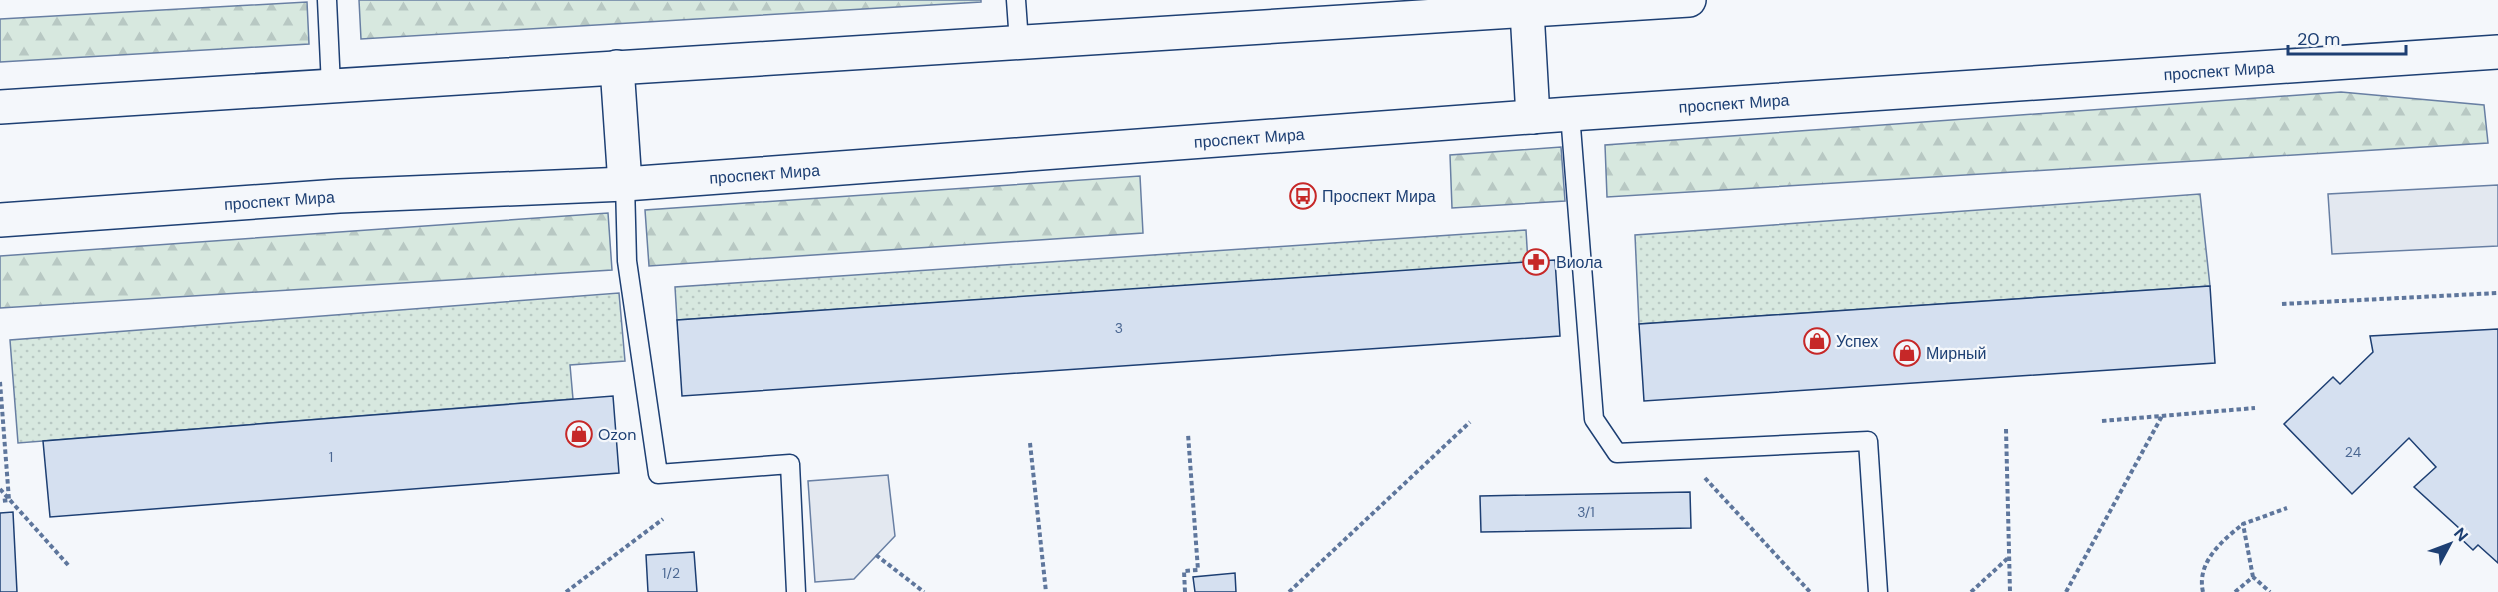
<svg xmlns="http://www.w3.org/2000/svg" width="2498" height="592" font-family="'DM Sans',sans-serif">
	<defs>
		<pattern id="grass-dots" width="8" height="8" patternUnits="userSpaceOnUse" patternTransform="scale(1.5)"><rect width="8" height="8" fill="#d7e8df"/><path d="M2 2h.1M6 6h.1" fill="none" stroke="#b8c8c3" stroke-width="1.8" stroke-linecap="round"/></pattern>
		<pattern id="forest-firs" width="22" height="20" patternUnits="userSpaceOnUse" patternTransform="scale(1.5)"><rect width="22" height="20" fill="#d7e8df"/><path d="M5 1l3.5 6h-7zM16 11l3.5 6h-7z" fill="#b8c8c3"/></pattern>
	</defs>
	<rect width="100%" height="100%" fill="#f4f7fb"/>
	<!-- grass -->
	<path fill="url(#grass-dots)" stroke="#687fa3" stroke-width="1.5" d="M 2200,194 L 2210,286 L 1639,324 L 1635,235 Z
		M 1526,230 L 1528,263 L 677,320 L 675,287 Z
		M 619,293 L 625,361 L 570,365 L 573,399 L 18,443 L 10,340 Z"/>
	<!-- forest -->
	<path fill="url(#forest-firs)" stroke="#687fa3" stroke-width="1.5" d="M 359,0 L 981,0 L 981,2 L 361,39 Z
		M 307,2 L 309,44 L 0,62 L 0,19 Z
		M 2341,92 L 2484,105 L 2488,143 L 1607,197 L 1605,145 Z
		M 1561,147 L 1565,201 L 1452,208 L 1450,155 Z
		M 1140,176 L 1143,233 L 649,266 L 645,210 Z
		M 608,213 L 612,270 L 0,308 L 0,256 Z"/>
	<!-- parking -->
	<path fill="#e3e8f0" stroke="#687fa3" stroke-width="1.5" d="M 2498,185 L 2498,246 L 2332,254 L 2328,194 Z
		M 888,475 L 895,536 L 854,579 L 815,582 L 808,481 Z"/>
	<!-- building -->
	<path fill="#d5e0f0" stroke="#1d3f73" stroke-width="1.5" d="M 1555,260 L 1560,336 L 682,396 L 677,320 Z
		M 2210,286 L 2215,363 L 1644,401 L 1639,324 Z
		M 2498,329 L 2498,563 L 2478,545 L 2473,550 L 2455,533 L 2460,529 L 2414,487 L 2436,467 L 2409,438 L 2352,494 L 2284,424 L 2333,377 L 2340,384 L 2373,352 L 2370,336 Z
		M 613,396 L 619,473 L 50,517 L 43,441 Z
		M 1690,492 L 1691,528 L 1481,532 L 1480,496 Z
		M 13,512 L 17,592 L 0,592 L 0,513 Z
		M 694,552 L 697,592 L 648,592 L 646,555 Z
		M 1235,573 L 1236,592 L 1195,592 L 1193,577 Z"/>
	<g fill="none" stroke-linecap="round" stroke-linejoin="round">
		<!-- service casing -->
		<g stroke="#1d3f73" stroke-width="21">
			<path id="service" d="M 327,0 L 331,86
				M 1016,0 L 1019,42
				M 1570,114 L 1594,419 L 1617,453 L 1868,441 L 1878,592
				M 625,184 L 627,261 L 658,474 L 790,464 L 796,592"/>
		</g>
		<!-- primary casing -->
		<g stroke="#1d3f73" stroke-width="36">
			<g id="primary">
				<path d="M 1527,11 L 1533,117"/>
				<path d="M 617,67 L 625,184"/>
				<path d="M 0,107 L 1689,0"/>
				<path id="s1" d="M 0,220 L 339,196 L 625,184 L 1570,114 L 2498,52"/>
			</g>
		</g>
		<!-- path -->
		<path stroke="#5e769c" stroke-width="4" stroke-dasharray="4.5 3" stroke-linecap="butt" d="M 2282,304 L 2498,293
			M 0,382 L 9,500 L 0,501
			M 2102,421 L 2255,408
			M 2006,429 L 2010,592
			M 1030,443 L 1046,592
			M 1705,478 L 1810,592
			M 0,489 L 69,566
			M 876,555 L 924,592
			M 2253,577 L 2243,524 L 2287,508
			M 566,592 L 663,519
			M 1185,592 L 1184,571 L 1198,570 L 1188,434
			M 1289,592 L 1470,422
			M 1971,592 L 2008,558
			M 2066,592 L 2162,416
			M 2203,592 C 2196,562 2223,540 2243,524
			M 2235,592 L 2253,577 L 2270,592"/>
		<!-- service -->
		<use href="#service" stroke="#f4f7fb" stroke-width="18"/>
		<!-- primary -->
		<use href="#primary" stroke="#f4f7fb" stroke-width="33"/>
	</g>
	<!-- icons -->
	<defs>
		<g id="bus-ring" transform="scale(1.35)"><circle r="9.5" fill="#f4f7fb" stroke="#c62828" stroke-width="1.5"/><path d="M-5-6H5V4H4V6H2V4H-2V6H-4V4H-5ZM-3.5-4V0h7V-4ZM-3.5 1.2v1.5H-2V1.2ZM2 1.2v1.5H3.5V1.2Z" fill="#c62828"/></g>
		<g id="pharmacy-ring" transform="scale(1.35)"><circle r="9.5" fill="#f4f7fb" stroke="#c62828" stroke-width="1.5"/><path d="M-2-6h4v4h4v4h-4v4h-4v-4h-4v-4h4Z" fill="#c62828"/></g>
		<g id="shop-ring" transform="scale(1.35)"><circle r="9.5" fill="#f4f7fb" stroke="#c62828" stroke-width="1.5"/><path d="M-5-2.5h2.3a2.7 3.5 0 0 1 5.4 0H5L5.5 6h-11ZM-1.5-2.5h3a1.5 2.3 0 0 0-3 0Z" fill="#c62828"/></g>
	</defs>
	<g fill-rule="evenodd">
		<use href="#bus-ring" x="1303" y="196"/>
		<use href="#pharmacy-ring" x="1536" y="262"/>
		<use href="#shop-ring" x="1817" y="341"/>
		<use href="#shop-ring" x="1907" y="353"/>
		<use href="#shop-ring" x="579" y="434"/>
	</g>
	<g text-anchor="middle" dominant-baseline="central" stroke-width="4.5" stroke-linejoin="round" paint-order="stroke">
		<!-- number labels -->
		<g font-size="14" fill="#4b6792">
			<text x="1119" y="328">3</text>
			<text x="2353" y="452">24</text>
			<text x="331" y="457">1</text>
			<text x="1586" y="512">3/1</text>
			<text x="671" y="573">1/2</text>
		</g>
		<!-- street labels -->
		<g font-size="16" fill="#1d3f73" stroke="#f4f7fb">
			<text stroke="none"><textPath href="#s1" startOffset="2224">проспект Мира</textPath></text>
			<text stroke="none"><textPath href="#s1" startOffset="1738">проспект Мира</textPath></text>
			<text stroke="none"><textPath href="#s1" startOffset="1252">проспект Мира</textPath></text>
			<text stroke="none"><textPath href="#s1" startOffset="766">проспект Мира</textPath></text>
			<text stroke="none"><textPath href="#s1" startOffset="280">проспект Мира</textPath></text>
		</g>
		<!-- poi labels -->
		<g font-size="16" fill="#1d3f73" stroke="#f4f7fb" text-anchor="start">
			<text x="1322" y="196">Проспект Мира</text>
			<text x="1556" y="262">Виола</text>
			<text x="1836" y="341">Успех</text>
			<text x="1926" y="353">Мирный</text>
			<text x="598" y="434">Ozon</text>
		</g>
	</g>
	<!-- north arrow -->
	<g transform="translate(2450 544) rotate(49)" stroke="#f4f7fb" stroke-width="4.5" paint-order="stroke">
	<path d="M0-4.5L10 22L0 15L-10 22Z" fill="#1d3f73"/>
	<text y="-9" font-size="16" font-weight="bold" text-anchor="middle" fill="#1d3f73">N</text>
	</g>
	<!-- scale -->
	<path d="M2288 45v9h118v-9" fill="none" stroke="#1d3f73" stroke-width="3"/>
	<text x="2297" y="45" font-size="18" fill="#1d3f73" stroke="#f4f7fb" stroke-width="4.5" paint-order="stroke">20 m</text>
</svg>
